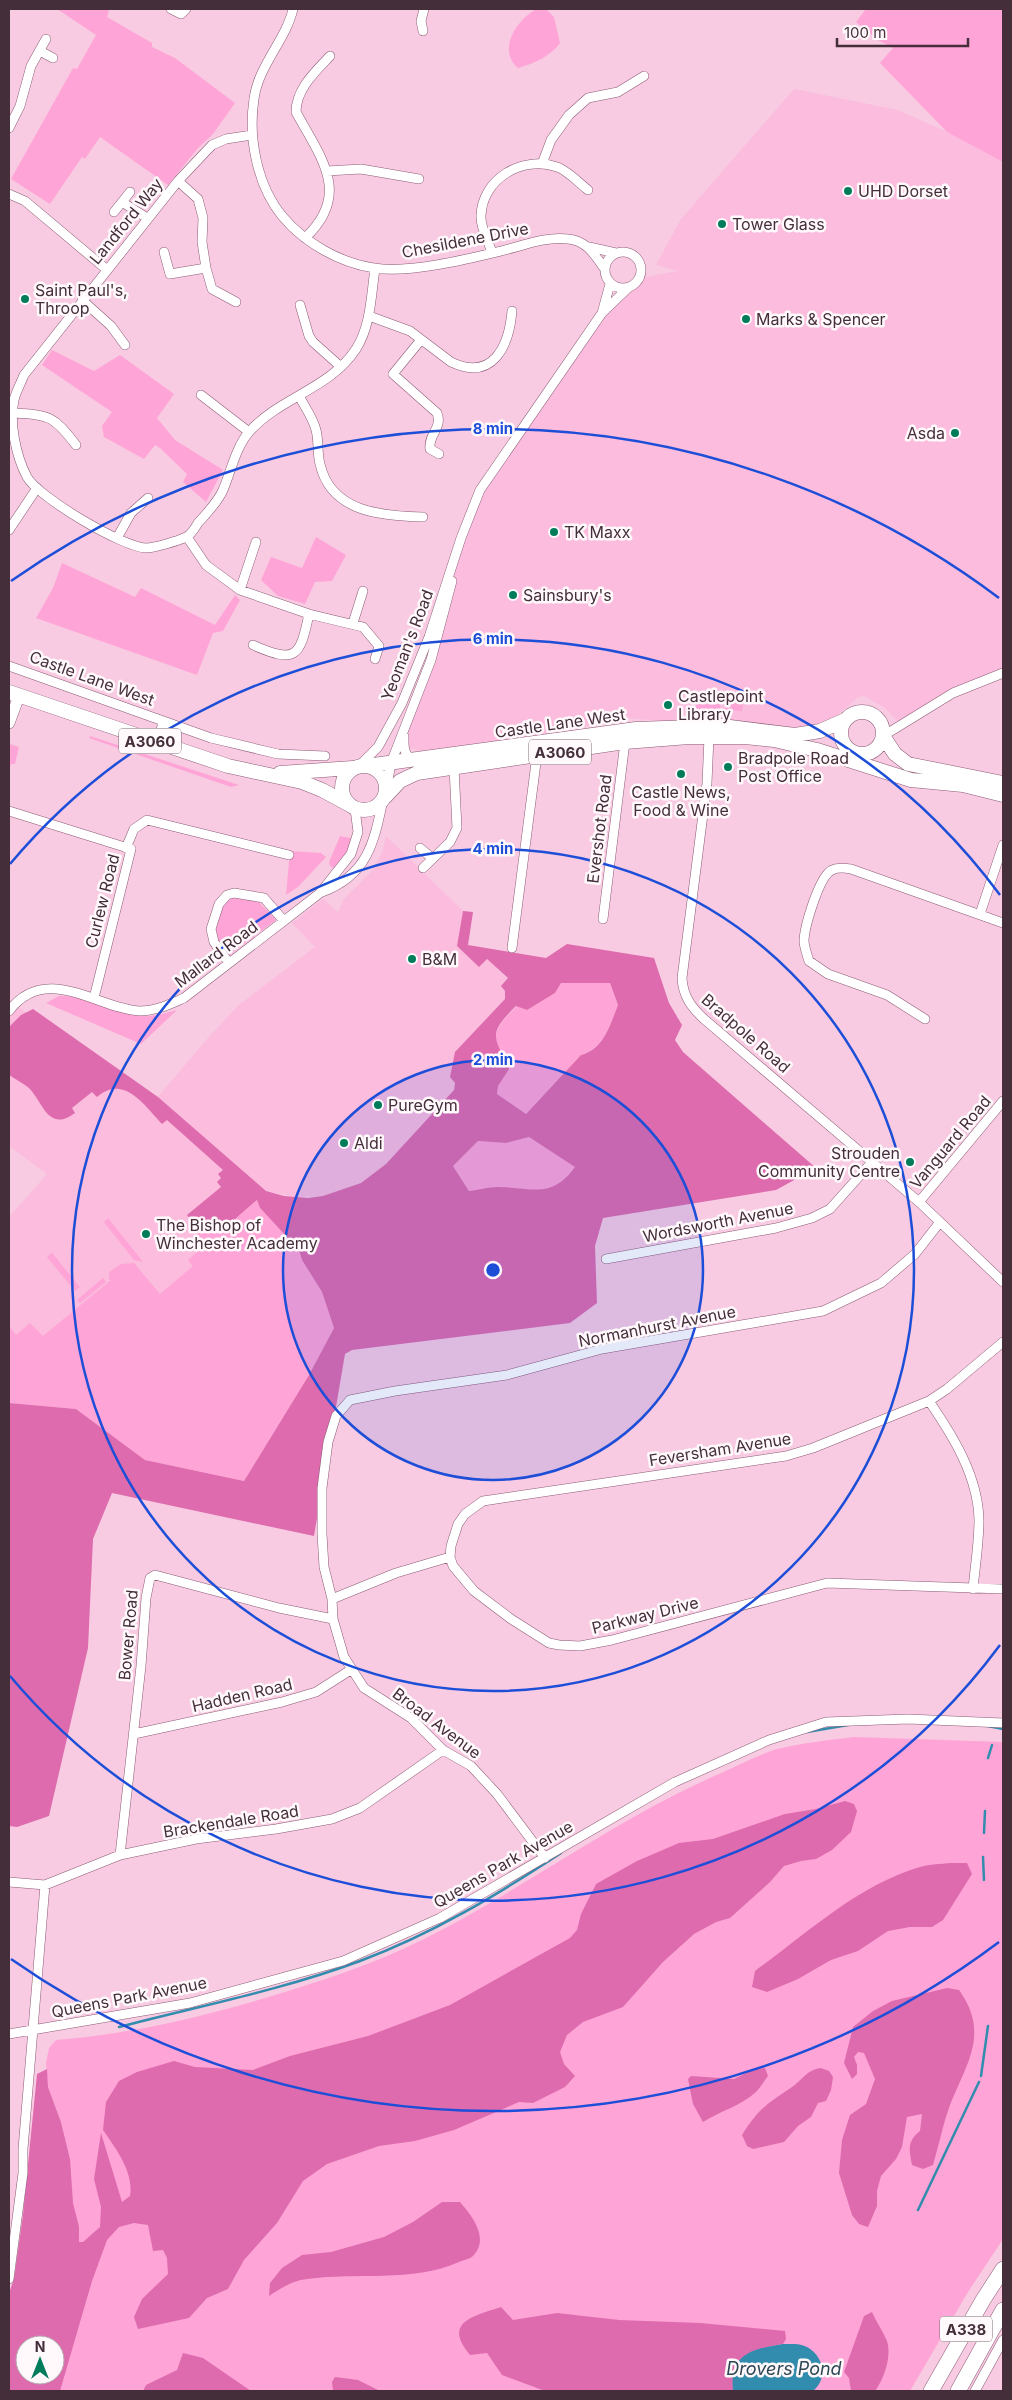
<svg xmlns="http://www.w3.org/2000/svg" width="1012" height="2400" font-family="Inter,sans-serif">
	<rect width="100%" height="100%" fill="#f8cbe2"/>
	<!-- built -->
	<path fill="#fbbcdd" d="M 794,89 L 898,110 L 947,132 L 1003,162 L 1003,674 L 953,693 L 901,725 L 885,708 L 864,696 L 859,697 L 831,720 L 818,726 L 795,730 L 736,721 L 658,721 L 627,718 L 619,713 L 597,717 L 591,724 L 570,731 L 422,752 L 412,748 L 408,752 L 404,733 L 439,633 L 467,525 L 480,490 L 602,313 L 640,278 L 678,271 L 656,265 L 681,219 Z
		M 386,836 L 463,911 L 457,947 L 487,959 L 508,979 L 505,999 L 455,1052 L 454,1090 L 386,1164 L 361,1183 L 323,1196 L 296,1197 L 266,1191 L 158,1097 L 207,1039 L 239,1005 L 315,947 L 292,923 L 323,899 L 338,912 L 344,899 L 374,869 L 383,850 Z
		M 14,1004 L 127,1084 L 257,1200 L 76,1409 L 9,1403 L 9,1217 L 47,1174 L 9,1146 L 9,1011 Z"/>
	<!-- green -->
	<path fill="#ffa4d6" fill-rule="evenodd" d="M 57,9 L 107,9 L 109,11 L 107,17 L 152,43 L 152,47 L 175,58 L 235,103 L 213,134 L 198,148 L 168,185 L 100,137 L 85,159 L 82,157 L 50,204 L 11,179 L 73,68 L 77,69 L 96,35 Z
		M 536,9 L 546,9 L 554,17 L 560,43 C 551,56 533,64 518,68 C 497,50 516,21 536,9 Z
		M 866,9 L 1003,9 L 1003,162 L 947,132 L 880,63 L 893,48 L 878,40 L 856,22 Z
		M 52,350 L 94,371 L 120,355 L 174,394 L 157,418 L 175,440 L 223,470 L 206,502 L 183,482 L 187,474 L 160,448 L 155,445 L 144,459 L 104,437 L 102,426 L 112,412 L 42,365 Z
		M 316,537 L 346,555 L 332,581 L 315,582 L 305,604 L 278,596 L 261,580 L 271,557 L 302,568 Z
		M 62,563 L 135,597 L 141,588 L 215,625 L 235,595 L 240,600 L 223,631 L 213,633 L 197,675 L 36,618 L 53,588 Z
		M 709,691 L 720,693 L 720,710 L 696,709 L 696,696 L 709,696 Z
		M 724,702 L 743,703 L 742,711 L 724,710 Z
		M 90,736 L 239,785 L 231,787 L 89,738 Z
		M 10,744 L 19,747 L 15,764 L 11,764 L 9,770 Z
		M 340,836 L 351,838 L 350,849 L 335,869 L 330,866 L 329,862 Z
		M 290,851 L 321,853 L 326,857 L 298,887 L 286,895 Z
		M 232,898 L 258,901 L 276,920 L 229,955 C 225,950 219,945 217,939 C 213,926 219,903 232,898 Z
		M 561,983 L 610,983 L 618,1005 C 610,1025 604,1048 581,1055 L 526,1114 L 497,1094 L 498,1086 L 506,1071 C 494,1034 488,1035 517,1006 L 527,1010 L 555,993 Z
		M 59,996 C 88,995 113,1014 142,1016 C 154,1017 166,1013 177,1010 L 141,1044 L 46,1003 Z
		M 529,1137 L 576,1167 L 559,1186 L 531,1191 L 496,1187 L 469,1191 L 453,1166 L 478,1141 L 506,1143 Z
		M 257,1200 L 260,1208 L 299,1250 L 302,1260 L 322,1292 L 334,1328 L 309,1375 L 244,1481 L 145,1460 L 76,1409 L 9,1403 L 9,1326 L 16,1335 L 30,1323 L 43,1336 L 111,1280 L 109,1279 L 109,1272 L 121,1264 L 134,1263 L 160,1294 L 193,1266 L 188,1260 L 204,1246 L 195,1235 L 200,1231 L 220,1233 Z
		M 108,1218 L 143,1262 L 134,1260 L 104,1222 Z
		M 52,1253 L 80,1287 L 75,1291 L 47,1257 Z
		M 103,1278 L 106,1282 L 80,1303 L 77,1300 Z
		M 854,1737 L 1003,1742 L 1003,2239 L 968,2292 L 910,2391 L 9,2391 L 9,2331 L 70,2159 L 61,2122 L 48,2087 L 46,2063 L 49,2048 L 56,2040 C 134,2034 210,2015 285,1992 C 333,1977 381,1961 426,1938 C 527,1887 617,1818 721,1773 C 739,1765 758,1755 777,1749 C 803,1743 828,1740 854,1737 ZM 25,2345 L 55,2345 L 55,2375 L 25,2375 Z"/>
	<!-- forest -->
	<path fill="#de6bae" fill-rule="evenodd" d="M 463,911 L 473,912 L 468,945 L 546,958 L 567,944 L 654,958 L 669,1003 L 682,1025 L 675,1040 L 683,1052 L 816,1168 L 776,1190 L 603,1218 L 595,1246 L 597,1303 L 570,1323 L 352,1350 L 345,1354 L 314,1536 L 112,1493 L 93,1539 L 88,1648 L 49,1816 L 17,1827 L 9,1826 L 9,1403 L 76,1409 L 145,1460 L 244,1481 L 309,1375 L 334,1328 L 322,1292 L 302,1260 L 299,1250 L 260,1208 L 257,1200 L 219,1233 L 200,1231 L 187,1215 L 221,1187 L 217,1182 L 221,1178 L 218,1174 L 223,1170 L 167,1120 L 162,1124 C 144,1105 124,1074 97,1097 L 92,1092 L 72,1108 L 75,1113 C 48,1133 43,1102 29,1088 C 23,1083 15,1079 9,1075 L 9,1027 L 21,1015 L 33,1009 L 158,1097 L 266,1191 L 284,1196 L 308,1198 L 323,1196 L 361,1183 L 386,1164 L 454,1090 L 455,1083 L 450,1077 L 455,1052 L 505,999 L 505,991 L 501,986 L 508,978 L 487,959 L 479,967 L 457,946 ZM 561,983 L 610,983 L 618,1005 C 610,1025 604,1049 581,1055 L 526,1114 L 497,1094 L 498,1086 L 509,1069 C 493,1035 488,1034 516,1006 L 527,1010 L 555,993 ZM 529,1137 L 575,1167 C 551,1200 532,1187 497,1187 C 488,1187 478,1190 469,1191 L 453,1166 L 478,1141 L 506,1143 Z
		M 845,1801 L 854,1804 L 857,1811 L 851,1832 L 832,1850 L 816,1859 L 801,1861 L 784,1866 L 770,1882 L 730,1918 L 716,1922 L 694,1934 L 663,1962 L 623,2007 L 583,2022 L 567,2035 L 560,2052 L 564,2064 L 575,2076 L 565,2087 L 533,2103 L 519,2102 L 454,2130 L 415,2141 L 379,2146 L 327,2164 L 303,2181 L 277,2223 L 244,2260 L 228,2289 L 207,2298 L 189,2318 L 138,2329 L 134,2317 L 142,2299 L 168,2274 L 167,2258 L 163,2250 L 153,2251 L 148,2225 L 134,2223 L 119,2227 L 107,2240 L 92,2281 L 60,2391 L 9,2391 L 9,2293 L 14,2279 L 23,2215 L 37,2074 L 47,2069 L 48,2087 L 61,2122 L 70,2159 L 73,2203 L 79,2227 L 79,2242 L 83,2242 L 100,2227 L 101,2207 L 94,2179 L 101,2133 L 122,2202 L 130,2196 C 134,2172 116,2149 103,2130 L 106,2102 L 119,2081 L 137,2072 L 174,2061 L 195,2067 L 253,2070 L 290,2056 L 368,2036 L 450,2005 L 570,1938 L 577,1930 L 581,1914 L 596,1884 L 637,1861 L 679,1843 L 713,1839 L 785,1814 L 816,1809 ZM 25,2345 L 55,2345 L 55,2375 L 25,2375 Z
		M 951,1863 L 967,1863 L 972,1874 L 943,1920 L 932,1927 L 910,1927 L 888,1931 L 858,1951 L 831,1960 L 798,1979 L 767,1992 L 752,1987 L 755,1971 C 806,1934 858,1885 920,1867 C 930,1864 941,1864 951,1863 Z
		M 947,1988 L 959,1990 C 990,2033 967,2063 950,2105 C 943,2124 939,2145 933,2165 L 923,2169 L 912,2165 C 909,2150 907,2141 920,2131 L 922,2114 L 907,2117 L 902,2147 L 896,2159 L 881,2176 L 877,2191 L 877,2206 L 868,2227 L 859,2224 L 852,2215 L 839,2173 L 842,2140 L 850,2115 L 866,2104 L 875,2079 L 864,2053 L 858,2052 L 854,2057 L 857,2065 L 857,2074 L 852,2079 L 844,2063 L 853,2027 L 873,2011 L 892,2001 Z
		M 765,2068 L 768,2076 C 764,2081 760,2088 756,2092 C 741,2106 720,2111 703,2122 L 693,2104 L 688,2079 L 691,2076 L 734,2079 L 754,2069 Z
		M 821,2068 L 829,2071 L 833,2077 L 831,2090 L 826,2101 L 818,2103 L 811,2117 L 798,2126 L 784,2142 L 753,2149 L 747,2146 L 742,2135 C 758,2109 767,2104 792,2087 C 802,2080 808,2069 821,2068 Z
		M 442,2202 L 460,2202 C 472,2216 490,2238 473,2256 C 470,2259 463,2260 459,2262 C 412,2283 357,2272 307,2279 C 294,2280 281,2288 269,2296 L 270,2283 L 282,2268 L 302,2255 L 331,2252 L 384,2237 L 413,2222 Z
		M 501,2307 L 513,2320 L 557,2313 L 619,2320 L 700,2323 L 785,2331 L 786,2339 L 783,2344 C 754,2349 730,2356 733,2391 L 545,2391 L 502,2375 L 487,2353 L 470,2355 C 442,2322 474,2316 501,2307 Z
		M 872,2312 C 876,2322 883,2331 887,2341 C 892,2356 884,2379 875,2391 L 851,2391 L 849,2378 L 844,2372 L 864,2316 Z
		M 183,2353 L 203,2358 L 251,2391 L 143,2391 L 146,2385 L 177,2370 Z
		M 335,2377 L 358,2380 L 380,2391 L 333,2391 L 332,2382 Z"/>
	<!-- water -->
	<path fill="#318cad" d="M 783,2344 C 791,2344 800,2343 807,2347 C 824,2356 828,2379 813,2391 L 733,2391 C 729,2354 752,2349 783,2344 Z"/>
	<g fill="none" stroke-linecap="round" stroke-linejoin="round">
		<!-- stream -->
		<path stroke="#318cad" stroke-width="2.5" d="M 988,1726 L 1003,1729
			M 807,1732 L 848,1725
			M 988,1758 L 992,1745
			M 984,1833 L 985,1811
			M 983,1857 L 984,1880
			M 119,2027 C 199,2006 282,1990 360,1961 C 432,1934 497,1895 561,1853
			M 981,2076 L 988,2026
			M 918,2210 L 979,2082"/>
		<!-- minor casing -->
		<g stroke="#8c5b75" stroke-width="10">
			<path id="minor" d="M 171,9 L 181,14 L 186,9
				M 293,9 C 286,40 258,66 254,99 C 248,138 257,186 283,217 C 305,243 340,263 374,268 C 407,274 468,259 501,251 C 522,246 546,236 568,239 C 587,241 594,254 604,268
				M 423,31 L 421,21 L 424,9
				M 40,51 L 53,58
				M 9,128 L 20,106 L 31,66 L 46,39
				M 252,135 L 226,139 L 212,145 L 178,181 L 24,375 C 21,383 16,391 14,400 C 9,423 16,456 27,477 C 38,497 122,547 146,548 C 154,548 178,541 186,537 C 191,535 195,528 198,523 C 207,513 218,502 223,490 C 231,471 236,447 249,432 C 280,397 330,389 356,349 C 371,326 371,295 375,269
				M 542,164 L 551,140 L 569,115 L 588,98 L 618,92 L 644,76
				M 327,171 L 361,169 L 419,179
				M 178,181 L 198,199 L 203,218 L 202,242 L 206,268 L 212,289 L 236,302
				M 9,194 L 25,201 L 106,269
				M 122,202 L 147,218
				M 114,212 L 130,192
				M 305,238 C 352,194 321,158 296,112 C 296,89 315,72 330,56
				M 589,247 L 616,253
				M605 270a18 18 0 1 1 36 0a18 18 0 1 1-36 0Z
				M 164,252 L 170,274 L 206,268
				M 492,253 C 489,242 480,227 481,216 C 482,179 522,155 557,167 C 567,170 579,183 588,190
				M 82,300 L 111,326 L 125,345
				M 300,305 L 309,336 L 313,342 L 341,367
				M 602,313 L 610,284
				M 369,316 L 410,331 L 451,362 C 493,382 509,346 512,311
				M 420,341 L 393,374 L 437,413 C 443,428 428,434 430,449 L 439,454
				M 201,395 L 249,432
				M 299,396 C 305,407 313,418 316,430 C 319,441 317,453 320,464 C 331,513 383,516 423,517
				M 13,413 C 49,415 53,415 76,445
				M 9,530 L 37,488
				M 187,537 L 206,565 L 240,590 L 309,614 L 363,627 L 379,646 L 375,659
				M 117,538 L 131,513 L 148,498
				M 240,590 L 256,542
				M 353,623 L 363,591
				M 253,645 C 296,664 300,657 309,614
				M 9,666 L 211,738 L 278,754 L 325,756
				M 404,736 C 404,746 403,755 413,760
				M 883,736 L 953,693 L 1003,673
				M 709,737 L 707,783 L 682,978 C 683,996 691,1007 704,1019 L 919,1202 L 1003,1282
				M 155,743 L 164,722
				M 359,766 L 378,747 L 402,703 L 429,637 L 461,538 L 480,490 L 602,313 L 628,288
				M 386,792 L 391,763 L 431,660 L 452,581
				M 9,811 L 131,849 L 94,998
				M 126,848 L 134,829 L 147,820 L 289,855
				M 420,848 L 432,858
				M 423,868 L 450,842 L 457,828 L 454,768
				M 322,892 C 368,875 374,842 383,800
				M 980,914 L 1003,845
				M 603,919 L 625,742
				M 512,948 L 537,755
				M 229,963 L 214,942 L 211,929 L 219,904 L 227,895 L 234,893 L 264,898 L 284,921
				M 9,1011 C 46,962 98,1009 140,1011 C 156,1011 170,1004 184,998 L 320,893 L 351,854 L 358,832 L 355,809
				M 925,1019 L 887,995 L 828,974 L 809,961 C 807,955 805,949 804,942 C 804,928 819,876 832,870 C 838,867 845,868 851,869 L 1003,923
				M 919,1202 L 1003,1101
				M 606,1259 L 776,1228 L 812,1218 L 830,1209 L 872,1162
				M 1003,1342 L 947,1389 L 929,1401 L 813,1448 L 786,1456 L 483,1501 L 465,1514 L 458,1524 L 451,1546 L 450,1557 L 453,1566 L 474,1591 L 511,1619 L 549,1643 L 559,1645 L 580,1646 L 612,1640 L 827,1583 L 1003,1589
				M 929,1401 C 953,1436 978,1476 979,1520 C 979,1543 975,1567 973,1589
				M 332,1599 L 396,1573 L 450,1557
				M 134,1734 L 282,1702 L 316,1692 L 352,1669
				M 120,1855 L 141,1666 L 146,1598 L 150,1578 L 155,1575 L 279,1608 L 333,1619
				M 545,1858 L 497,1794 L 471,1766 L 443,1750 L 411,1718 L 364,1688 L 344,1657 L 333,1619 L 332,1599 L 324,1567 L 322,1534 L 322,1488 L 328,1442 L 336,1416 L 350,1400 L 395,1391 L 507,1375 L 602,1349 L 823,1311 L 881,1283 L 915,1254 L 940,1222
				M 9,1882 L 45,1885 L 120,1855 L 196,1839 L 276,1829 L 332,1819 L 360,1808 L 443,1750
				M 9,2034 L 190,2003 L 343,1961 L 440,1918 L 675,1782 L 769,1740 L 826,1722 L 908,1719 L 1003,1723
				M 9,2279 L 23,2173 L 23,2149 L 45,1885
				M 975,2391 L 1003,2340"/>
		</g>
		<!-- tertiary casing -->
		<g stroke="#8c5b75" stroke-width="12">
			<path id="tertiary" d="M 9,723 L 19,696"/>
		</g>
		<!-- primary casing -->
		<g stroke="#8c5b75" stroke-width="15">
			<path id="primary" d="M 9,692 L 228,766 L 302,782 L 322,790 L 348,804
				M841 733a21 21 0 1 1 42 0a21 21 0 1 1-42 0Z
				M 883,736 L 895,754 L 908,764 L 1003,783
				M342 788a22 22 0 1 1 44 0a22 22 0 1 1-44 0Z
				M 366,766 L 636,729 L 722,726 L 795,735 L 820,731 L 845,720
				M 280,773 L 353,768
				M 385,797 L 400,781 L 417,773 L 625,742 L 689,737 L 745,737 L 774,740 L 817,750 L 911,780 L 963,785 L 1003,795"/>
		</g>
		<!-- trunk casing -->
		<g stroke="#8c5b75" stroke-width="16">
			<path id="trunk" d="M 931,2391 L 983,2300 L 1003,2269
				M 958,2391 L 1003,2310"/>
		</g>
		<!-- minor -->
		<use href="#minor" stroke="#fff" stroke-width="9"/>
		<!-- tertiary -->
		<use href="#tertiary" stroke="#fff" stroke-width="11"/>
		<!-- primary -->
		<use href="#primary" stroke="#fff" stroke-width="14"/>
		<!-- trunk -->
		<use href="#trunk" stroke="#fff" stroke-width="15"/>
	</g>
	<!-- distance rings -->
	<circle cx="493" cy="1270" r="210" fill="#1d4ed8" fill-opacity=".12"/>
	<g fill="none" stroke="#1d4ed8" stroke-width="2.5">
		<circle cx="493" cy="1270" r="210"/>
		<circle cx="493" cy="1270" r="421"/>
		<path d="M1000 1645A631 631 0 0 1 10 1676M10 864A631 631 0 0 1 1000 895"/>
		<path d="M999 1942A841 841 0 0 1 11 1959M11 581A841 841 0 0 1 999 598"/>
	</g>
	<!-- markers -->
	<g fill="#007c5b" stroke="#fff9fc" stroke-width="2">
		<circle cx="848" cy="191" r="5"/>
		<circle cx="722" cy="224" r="5"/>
		<circle cx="25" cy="299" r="5"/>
		<circle cx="746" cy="319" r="5"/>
		<circle cx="955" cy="433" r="5"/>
		<circle cx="554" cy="532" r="5"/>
		<circle cx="513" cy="595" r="5"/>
		<circle cx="668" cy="705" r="5"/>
		<circle cx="728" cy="767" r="5"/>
		<circle cx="681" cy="774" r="5"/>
		<circle cx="412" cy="959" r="5"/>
		<circle cx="378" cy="1105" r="5"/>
		<circle cx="344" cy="1143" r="5"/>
		<circle cx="910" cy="1162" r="5"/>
		<circle cx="146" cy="1234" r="5"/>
	</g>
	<g text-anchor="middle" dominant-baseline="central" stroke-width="5" stroke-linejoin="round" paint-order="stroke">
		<!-- shield labels -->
		<g fill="#fff9fc" stroke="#7c6b74" stroke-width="1">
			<rect x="119" y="728.5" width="62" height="25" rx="4"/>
			<rect x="529" y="739.5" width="62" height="25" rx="4"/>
			<rect x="940" y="2316.5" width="52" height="25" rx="4"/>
		</g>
		<g font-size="15" font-weight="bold" fill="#442e3a">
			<text x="150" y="741">A3060</text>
			<text x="560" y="752">A3060</text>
			<text x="966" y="2329">A338</text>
		</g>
		<!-- poi labels -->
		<g font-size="16" fill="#442e3a" stroke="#fff9fc" text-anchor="start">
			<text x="858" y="191">UHD Dorset</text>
			<text x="732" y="224">Tower Glass</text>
			<text x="35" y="290">Saint Paul's,<tspan x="35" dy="18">Throop</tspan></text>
			<text x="756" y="319">Marks &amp; Spencer</text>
			<text x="945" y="433" text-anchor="end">Asda</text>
			<text x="564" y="532">TK Maxx</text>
			<text x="523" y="595">Sainsbury's</text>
			<text x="678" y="696">Castlepoint<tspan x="678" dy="18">Library</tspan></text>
			<text x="738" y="758">Bradpole Road<tspan x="738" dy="18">Post Office</tspan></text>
			<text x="681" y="792" text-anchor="middle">Castle News,<tspan x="681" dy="18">Food &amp; Wine</tspan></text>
			<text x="422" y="959">B&amp;M</text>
			<text x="388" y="1105">PureGym</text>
			<text x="354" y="1143">Aldi</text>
			<text x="900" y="1153" text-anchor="end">Strouden<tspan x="900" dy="18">Community Centre</tspan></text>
			<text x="156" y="1225">The Bishop of<tspan x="156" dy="18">Winchester Academy</tspan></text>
		</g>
		<!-- street labels -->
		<g font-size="16" fill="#442e3a" stroke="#fff9fc">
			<text transform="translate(126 221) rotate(-51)">Landford Way</text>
			<text transform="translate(465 240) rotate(-11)">Chesildene Drive</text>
			<text transform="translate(407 645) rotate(-69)">Yeoman's Road</text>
			<text transform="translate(92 678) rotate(20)">Castle Lane West</text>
			<text transform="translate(560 723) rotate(-8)">Castle Lane West</text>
			<text transform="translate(599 829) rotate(-83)">Evershot Road</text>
			<text transform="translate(102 901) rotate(-76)">Curlew Road</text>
			<text transform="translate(216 954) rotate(-37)">Mallard Road</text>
			<text transform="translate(746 1033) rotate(41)">Bradpole Road</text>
			<text transform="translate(950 1142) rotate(-50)">Vanguard Road</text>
			<text transform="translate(718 1222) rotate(-11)">Wordsworth Avenue</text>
			<text transform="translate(657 1326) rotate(-11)">Normanhurst Avenue</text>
			<text transform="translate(720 1449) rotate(-9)">Feversham Avenue</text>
			<text transform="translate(645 1615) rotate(-14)">Parkway Drive</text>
			<text transform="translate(128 1635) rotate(-85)">Bower Road</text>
			<text transform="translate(242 1695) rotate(-13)">Hadden Road</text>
			<text transform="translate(437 1723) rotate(37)">Broad Avenue</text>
			<text transform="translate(231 1821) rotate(-9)">Brackendale Road</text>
			<text transform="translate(503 1864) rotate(-30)">Queens Park Avenue</text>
			<text transform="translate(129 1997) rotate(-11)">Queens Park Avenue</text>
		</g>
		<!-- water labels -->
		<g font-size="18" font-style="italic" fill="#2d4854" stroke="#fff9fc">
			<text x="784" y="2368">Drovers Pond</text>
		</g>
	</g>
	<circle cx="493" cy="1270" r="8" fill="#1d4ed8" stroke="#fff9fc" stroke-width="2.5"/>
	<g font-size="15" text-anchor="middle" font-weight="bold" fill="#1d4ed8" stroke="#fff9fc" stroke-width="5" stroke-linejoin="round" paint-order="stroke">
		<text x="493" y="434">8 min</text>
		<text x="493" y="644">6 min</text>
		<text x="493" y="854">4 min</text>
		<text x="493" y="1065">2 min</text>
	</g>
	<!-- border -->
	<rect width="1012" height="2400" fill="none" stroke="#442e3a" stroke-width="20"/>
	<!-- north arrow -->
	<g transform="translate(40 2360)"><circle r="24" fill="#fff9fc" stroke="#b4a8ae"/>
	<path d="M0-4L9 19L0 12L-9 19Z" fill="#007c5b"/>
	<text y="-8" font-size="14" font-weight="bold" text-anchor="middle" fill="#442e3a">N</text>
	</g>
	<!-- scale -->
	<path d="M837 38v8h131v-8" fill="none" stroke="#442e3a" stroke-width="2.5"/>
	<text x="844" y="38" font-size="15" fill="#442e3a" stroke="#fff9fc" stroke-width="4" paint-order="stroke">100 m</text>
</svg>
